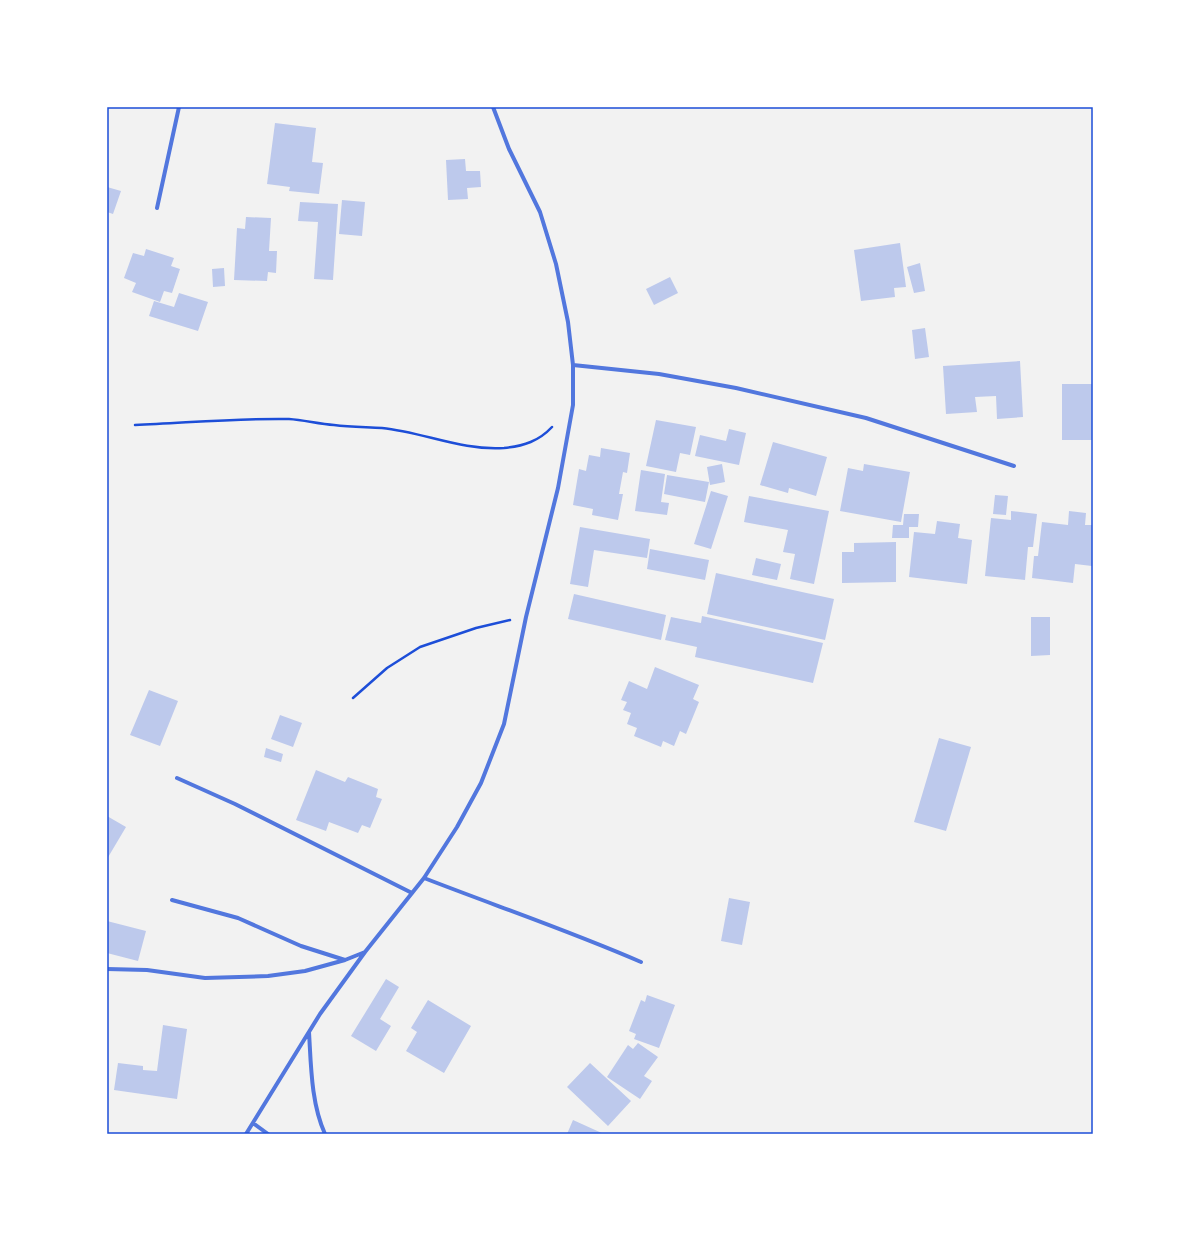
<svg xmlns="http://www.w3.org/2000/svg" width="1200" height="1241" font-family="'Exo 2',sans-serif">
	<rect width="100%" height="100%" fill="#f2f2f2"/>
	<!-- building -->
	<path fill="#bdc9ec" d="M 275,123 L 316,128 L 312,162 L 323,163 L 319,194 L 289,191 L 290,187 L 267,184 Z
		M 465,159 L 466,171 L 480,171 L 481,187 L 467,188 L 468,199 L 448,200 L 446,160 Z
		M 107,187 L 121,191 L 113,214 L 107,212 Z
		M 342,200 L 365,202 L 362,236 L 339,234 Z
		M 300,202 L 338,204 L 333,280 L 314,279 L 318,222 L 298,221 Z
		M 246,217 L 271,218 L 269,251 L 277,251 L 276,273 L 268,272 L 267,281 L 234,280 L 237,228 L 245,229 Z
		M 900,243 L 906,287 L 894,288 L 895,297 L 861,301 L 854,250 Z
		M 146,249 L 174,258 L 171,266 L 180,269 L 172,293 L 164,291 L 160,302 L 132,292 L 136,283 L 124,278 L 133,253 L 144,256 Z
		M 920,263 L 925,291 L 914,293 L 907,267 Z
		M 224,268 L 225,286 L 213,287 L 212,269 Z
		M 670,277 L 678,293 L 654,305 L 646,289 Z
		M 179,293 L 208,302 L 198,331 L 149,316 L 154,301 L 174,307 Z
		M 925,328 L 929,357 L 915,359 L 912,330 Z
		M 1020,361 L 1023,417 L 997,419 L 996,396 L 975,397 L 977,412 L 946,414 L 943,366 Z
		M 1062,384 L 1093,384 L 1093,440 L 1062,440 Z
		M 656,420 L 696,427 L 690,455 L 680,453 L 676,472 L 646,466 Z
		M 729,429 L 746,433 L 739,465 L 695,456 L 700,435 L 726,441 Z
		M 773,442 L 827,457 L 816,496 L 789,488 L 788,493 L 760,485 Z
		M 601,448 L 630,453 L 627,473 L 623,472 L 619,494 L 623,494 L 618,520 L 592,515 L 593,509 L 573,505 L 579,469 L 586,471 L 589,455 L 600,457 Z
		M 722,464 L 725,482 L 710,485 L 707,467 Z
		M 864,464 L 910,472 L 901,522 L 840,511 L 848,468 L 863,471 Z
		M 641,470 L 665,474 L 661,502 L 669,503 L 667,515 L 635,511 Z
		M 667,475 L 709,482 L 705,502 L 664,494 Z
		M 711,491 L 728,496 L 711,549 L 694,544 Z
		M 995,495 L 1008,496 L 1006,515 L 993,514 Z
		M 749,496 L 829,511 L 814,584 L 790,579 L 795,554 L 783,552 L 788,530 L 744,522 Z
		M 1011,511 L 1037,514 L 1033,547 L 1028,547 L 1025,580 L 985,576 L 991,518 L 1011,520 Z
		M 1069,511 L 1086,513 L 1085,525 L 1093,525 L 1092,566 L 1075,564 L 1073,583 L 1032,578 L 1034,556 L 1038,556 L 1042,522 L 1068,525 Z
		M 904,514 L 919,514 L 918,527 L 909,527 L 909,538 L 892,538 L 893,525 L 903,525 Z
		M 937,521 L 960,524 L 958,538 L 972,540 L 967,584 L 909,577 L 914,532 L 935,534 Z
		M 580,527 L 650,539 L 647,558 L 594,550 L 588,587 L 570,584 Z
		M 896,542 L 896,582 L 842,583 L 842,552 L 854,552 L 854,543 Z
		M 650,549 L 709,560 L 705,580 L 647,569 Z
		M 756,558 L 781,564 L 777,580 L 752,575 Z
		M 716,573 L 834,599 L 825,640 L 707,614 Z
		M 574,594 L 666,615 L 661,640 L 568,619 Z
		M 702,616 L 823,643 L 813,683 L 695,657 L 697,647 L 665,640 L 671,617 L 701,623 Z
		M 1031,617 L 1050,617 L 1050,655 L 1031,656 Z
		M 655,667 L 699,685 L 693,699 L 699,702 L 686,734 L 680,731 L 674,746 L 663,741 L 661,747 L 634,736 L 637,728 L 627,724 L 631,713 L 623,710 L 627,702 L 621,700 L 629,681 L 647,689 Z
		M 149,690 L 178,701 L 160,746 L 130,735 Z
		M 280,715 L 302,723 L 293,747 L 271,739 Z
		M 939,738 L 971,747 L 946,831 L 914,822 Z
		M 266,748 L 283,754 L 281,762 L 264,757 Z
		M 316,770 L 345,782 L 348,777 L 378,789 L 376,797 L 382,799 L 370,828 L 362,825 L 358,833 L 329,822 L 326,831 L 296,820 Z
		M 107,816 L 126,827 L 107,859 Z
		M 729,898 L 750,902 L 742,945 L 721,941 Z
		M 107,921 L 146,931 L 138,961 L 107,953 Z
		M 386,979 L 399,987 L 380,1019 L 391,1026 L 376,1051 L 351,1036 Z
		M 647,995 L 675,1005 L 659,1048 L 634,1039 L 636,1034 L 629,1031 L 641,1000 L 645,1002 Z
		M 428,1000 L 471,1026 L 444,1073 L 406,1051 L 417,1032 L 411,1028 Z
		M 163,1025 L 187,1029 L 177,1099 L 114,1090 L 118,1063 L 143,1066 L 143,1070 L 157,1071 Z
		M 638,1043 L 658,1057 L 644,1076 L 652,1081 L 640,1099 L 607,1077 L 628,1045 L 633,1049 Z
		M 590,1063 L 631,1101 L 608,1126 L 567,1087 Z
		M 573,1120 L 604,1134 L 567,1134 Z"/>
	<g fill="none" stroke-linecap="round" stroke-linejoin="round">
		<!-- path -->
		<path stroke="#1d4ed8" stroke-width="2.5" d="M 135,425 C 186,423 238,418 289,419 C 304,420 319,424 334,425 C 350,427 366,427 382,428 C 423,432 462,451 504,448 C 524,446 539,441 552,427
			M 353,698 L 387,668 L 420,647 L 476,628 L 510,620"/>
		<!-- minor -->
		<path stroke="#5277de" stroke-width="4" d="M 157,208 L 179,107
			M 573,365 L 659,374 L 736,388 L 866,418 L 1014,466
			M 177,778 L 235,804 L 412,893
			M 424,878 C 496,906 570,931 641,962
			M 172,900 L 238,918 L 301,946 L 345,960
			M 107,969 L 147,970 L 205,978 L 268,976 L 305,971 L 345,960 L 365,952
			M 309,1032 C 311,1065 311,1103 325,1134
			M 253,1123 L 268,1134
			M 246,1134 L 320,1014 L 365,952 L 424,878 L 457,827 L 481,783 L 504,724 L 526,617 L 558,488 L 573,405 L 573,365 L 568,322 L 556,264 L 540,212 L 509,149 L 493,107"/>
	</g>
	<!-- border -->
	<rect width="1200" height="1241" fill="none" stroke="#ffffff" stroke-width="216"/>
	<rect x="108" y="108" width="984" height="1025" fill="none" stroke="#1d4ed8" stroke-width="1.5"/>
</svg>
